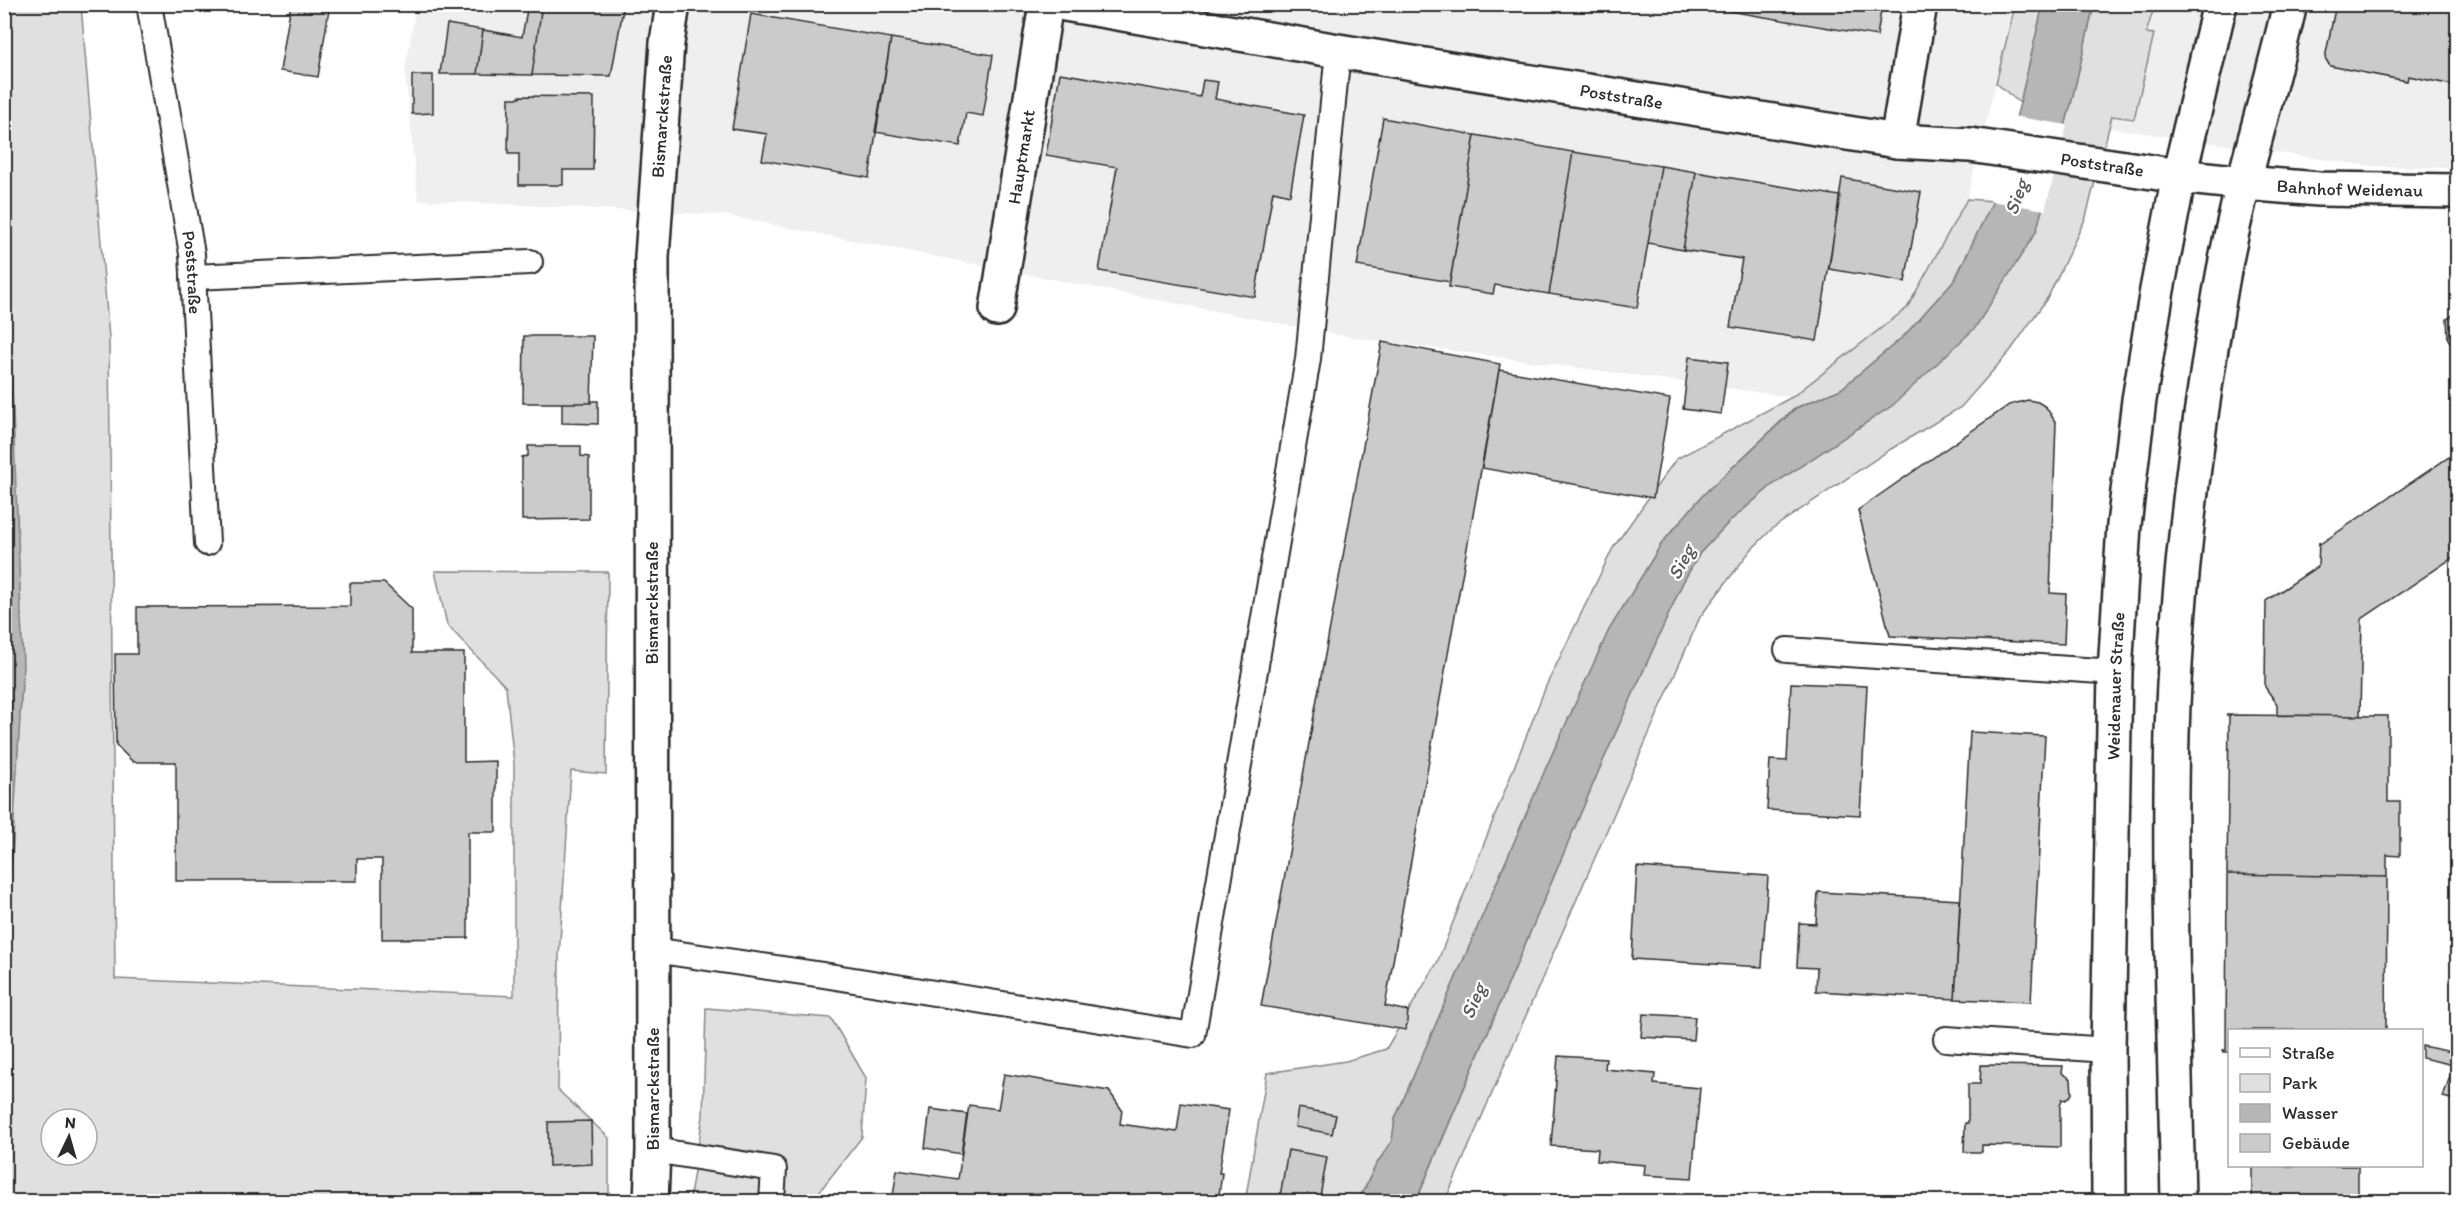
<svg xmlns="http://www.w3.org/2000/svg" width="2462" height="1206" font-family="Itim,sans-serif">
	<rect width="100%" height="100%" fill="#fff"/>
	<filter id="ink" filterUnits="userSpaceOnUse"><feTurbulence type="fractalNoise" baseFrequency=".0167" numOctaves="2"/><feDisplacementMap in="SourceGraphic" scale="12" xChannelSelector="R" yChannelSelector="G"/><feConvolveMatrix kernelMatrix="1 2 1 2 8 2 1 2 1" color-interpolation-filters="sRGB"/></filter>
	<g filter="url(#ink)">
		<!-- built -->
		<path fill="#efefef" d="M 416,5 L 2015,5 L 1967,199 L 1907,308 L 1792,397 L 1338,335 L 723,215 L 418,200 L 405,72 Z
			M 2133,5 L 2457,5 L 2457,168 L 2369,166 L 2110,128 Z"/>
		<!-- green -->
		<path fill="#e0e0e0" stroke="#868686" stroke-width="1.5" fill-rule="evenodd" d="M 5,5 L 81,5 L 109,338 L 115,979 L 514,996 L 514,764 L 506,687 L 447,625 L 435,571 L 608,572 L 606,774 L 571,771 L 559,957 L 558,1090 L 609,1138 L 609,1201 L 5,1202 ZM 51,1119 L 87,1119 L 87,1155 L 51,1155 Z
			M 2015,5 L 2043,5 L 2020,103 L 1996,83 Z
			M 2094,5 L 2159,5 L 2157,12 L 2153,11 L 2146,33 L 2154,34 L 2134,119 L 2112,116 L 2086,217 L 2048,297 L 2011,350 L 1961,407 L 1891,449 L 1773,528 L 1750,551 L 1700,617 L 1445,1201 L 1416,1202 L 1599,770 L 1683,582 L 1700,553 L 1730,521 L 1771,486 L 1893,405 L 2036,232 L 2071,104 Z
			M 1967,199 L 1993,201 L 1955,279 L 1904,336 L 1841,389 L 1795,408 L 1703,495 L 1662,543 L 1609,630 L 1549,761 L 1395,1119 L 1392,1141 L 1376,1165 L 1358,1201 L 1245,1202 L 1267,1073 L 1346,1061 L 1386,1049 L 1437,963 L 1546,686 L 1613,548 L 1676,459 L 1792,397 L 1907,308 Z
			M 706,1008 L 831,1018 L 866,1078 L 862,1137 L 812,1201 L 689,1202 L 703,1116 Z"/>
		<!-- water -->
		<path fill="#b6b6b6" stroke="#7e7e7e" stroke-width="1.5" d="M 2043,5 L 2094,5 L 2071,104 L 2036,232 L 1975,328 L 1893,405 L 1771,486 L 1730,521 L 1700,553 L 1683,582 L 1599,770 L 1416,1201 L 1358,1202 L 1376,1165 L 1392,1141 L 1395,1119 L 1549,761 L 1609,630 L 1662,543 L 1703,495 L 1796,408 L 1841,389 L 1904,336 L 1955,279 L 1993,201 L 2020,103 Z
			M 4,187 L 23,665 L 12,856 L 5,937 Z"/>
		<!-- pier -->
		<path fill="#fff" d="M 2013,116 L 2067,125 L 2045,210 L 1990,201 Z"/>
		<!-- building -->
		<path fill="#cbcbcb" stroke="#2b2b2b" stroke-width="1.5" d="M 291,4 L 330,4 L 318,77 L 280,71 Z
			M 528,4 L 542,4 L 532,75 L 477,74 L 483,30 L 522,37 Z
			M 542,4 L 624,4 L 611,76 L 532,75 Z
			M 1687,4 L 1882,4 L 1877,36 Z
			M 2336,4 L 2458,4 L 2458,86 L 2408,76 L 2407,81 L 2330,66 L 2325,58 Z
			M 751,14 L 891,38 L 869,178 L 762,160 L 767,134 L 732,129 Z
			M 447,24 L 483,30 L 477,74 L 440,74 Z
			M 891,38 L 993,55 L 983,116 L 966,113 L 960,146 L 875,132 Z
			M 1060,73 L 1200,97 L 1203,80 L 1218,82 L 1215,99 L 1304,115 L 1290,195 L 1273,191 L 1255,297 L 1099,271 L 1117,167 L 1046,155 Z
			M 412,75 L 433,75 L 433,113 L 412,114 Z
			M 520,96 L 594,97 L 593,170 L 563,170 L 563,185 L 519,185 L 519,154 L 508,154 L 509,98 L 520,98 Z
			M 1383,118 L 1475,135 L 1450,282 L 1357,266 Z
			M 1475,135 L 1573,152 L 1549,294 L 1495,285 L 1493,294 L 1449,287 Z
			M 1573,152 L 1661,166 L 1637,308 L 1549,294 Z
			M 1661,166 L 1696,172 L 1683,250 L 1648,243 Z
			M 1696,172 L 1840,196 L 1817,341 L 1730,327 L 1742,259 L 1683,250 Z
			M 1842,178 L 1921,192 L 1905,282 L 1829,269 Z
			M 2458,312 L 2458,354 L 2448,339 L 2447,319 Z
			M 524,336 L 593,336 L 591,403 L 523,403 Z
			M 1382,342 L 1500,364 L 1385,1006 L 1408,1011 L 1406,1030 L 1261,1006 Z
			M 1689,357 L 1728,362 L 1721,414 L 1683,409 Z
			M 1499,370 L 1670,399 L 1653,498 L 1482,468 Z
			M 2028,400 L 2038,402 L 2046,407 L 2056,423 L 2050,593 L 2066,594 L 2064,644 L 1890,636 L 1858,510 L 2009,405 Z
			M 591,401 L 598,401 L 598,424 L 562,423 L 562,403 L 591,403 Z
			M 528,446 L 581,446 L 581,456 L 589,457 L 589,519 L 522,520 L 522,457 L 528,456 Z
			M 2458,451 L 2458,554 L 2362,619 L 2360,716 L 2277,715 L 2277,704 L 2265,687 L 2266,601 L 2318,566 L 2319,542 L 2320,544 Z
			M 350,583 L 384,583 L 412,609 L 412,653 L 464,653 L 464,762 L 496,761 L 496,832 L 468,832 L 468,938 L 382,939 L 382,859 L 357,859 L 357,881 L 176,881 L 176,762 L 133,762 L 116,745 L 115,654 L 137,654 L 137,607 L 350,606 Z
			M 1791,683 L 1867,686 L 1860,815 L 1767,810 L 1770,760 L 1787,761 Z
			M 2226,715 L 2388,716 L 2388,802 L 2400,802 L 2400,856 L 2387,855 L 2387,877 L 2227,874 L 2229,716 Z
			M 1970,732 L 2045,736 L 2031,1002 L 1955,999 Z
			M 1637,867 L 1768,876 L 1762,967 L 1632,959 Z
			M 2227,874 L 2387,877 L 2386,1030 L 2230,1030 L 2230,1052 L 2224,1052 L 2223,1050 L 2226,1050 Z
			M 1818,892 L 1960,900 L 1955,999 L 1816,991 L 1817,968 L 1797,967 L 1799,923 L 1816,924 Z
			M 1643,1014 L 1695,1017 L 1693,1040 L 1641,1037 Z
			M 2422,1046 L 2457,1053 L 2454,1065 L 2422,1058 Z
			M 2458,1052 L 2458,1101 L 2443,1097 Z
			M 1558,1056 L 1606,1059 L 1605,1069 L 1655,1074 L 1654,1084 L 1700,1088 L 1692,1178 L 1644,1175 L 1645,1165 L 1597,1161 L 1598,1149 L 1551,1146 Z
			M 1981,1065 L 2063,1066 L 2062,1073 L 2071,1079 L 2072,1094 L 2066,1100 L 2062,1099 L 2060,1106 L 2060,1147 L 1982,1145 L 1982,1152 L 1964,1152 L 1965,1123 L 1968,1123 L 1968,1084 L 1980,1084 Z
			M 1004,1074 L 1109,1091 L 1122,1110 L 1120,1124 L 1177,1132 L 1181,1103 L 1229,1110 L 1219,1173 L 1222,1173 L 1218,1202 L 892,1202 L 897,1170 L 958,1179 L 969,1105 L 998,1109 Z
			M 1298,1108 L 1336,1115 L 1332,1134 L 1295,1127 Z
			M 930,1109 L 967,1114 L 961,1154 L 925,1148 Z
			M 591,1121 L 592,1164 L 549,1166 L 548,1122 Z
			M 1288,1150 L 1327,1157 L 1319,1202 L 1279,1202 Z
			M 2252,1166 L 2358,1166 L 2358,1202 L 2252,1202 Z"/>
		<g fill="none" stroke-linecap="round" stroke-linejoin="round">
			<!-- lane casing -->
			<g stroke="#2b2b2b" stroke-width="28">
				<g id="lane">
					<path id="s1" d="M 149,4 L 192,254 L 207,543"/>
					<path d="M 193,277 L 530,262"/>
					<path d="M 1787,650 L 2115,672"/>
					<path d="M 653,950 L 823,975 L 1193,1035 L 1308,359 L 1338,51"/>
					<path d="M 1946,1039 L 2108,1050"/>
					<path d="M 653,1150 L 774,1169 L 772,1202"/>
				</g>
			</g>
			<!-- street casing -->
			<g stroke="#2b2b2b" stroke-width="38">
				<g id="street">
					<path id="s2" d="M 1065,4 L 1338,51 L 1897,141 L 1970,145 L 2179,176"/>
					<path d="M 1897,141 L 1920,4"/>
					<path id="s3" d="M 2244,183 L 2319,189 L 2458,191"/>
					<path id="s4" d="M 997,309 L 1046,4"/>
				</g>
			</g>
			<!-- secondary casing -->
			<g stroke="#2b2b2b" stroke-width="38">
				<g id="secondary">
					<path d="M 2179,176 L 2244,183"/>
					<path id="s5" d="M 651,1202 L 653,1150 L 652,257 L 667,43 L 673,4"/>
					<path id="s6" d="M 2109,1202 L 2108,1050 L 2115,672 L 2124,525 L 2139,400 L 2157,290 L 2179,176 L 2220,4"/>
					<path d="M 2178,1202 C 2175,1046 2168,890 2172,734 C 2176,589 2195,442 2219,299 C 2235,199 2267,103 2290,4"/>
				</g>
			</g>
			<!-- lane -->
			<use href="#lane" stroke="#fff" stroke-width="24"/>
			<!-- street -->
			<use href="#street" stroke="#fff" stroke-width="33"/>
			<!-- secondary -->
			<use href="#secondary" stroke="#fff" stroke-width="33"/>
		</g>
	</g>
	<g text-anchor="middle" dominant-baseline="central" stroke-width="4.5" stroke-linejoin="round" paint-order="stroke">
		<!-- street labels -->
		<g font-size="18" fill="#2b2b2b" stroke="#fff">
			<text stroke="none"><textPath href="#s2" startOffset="564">Poststraße</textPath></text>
			<text stroke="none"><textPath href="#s5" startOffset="1086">Bismarckstraße</textPath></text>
			<text stroke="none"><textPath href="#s4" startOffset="154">Hauptmarkt</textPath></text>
			<text stroke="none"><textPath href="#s2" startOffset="1050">Poststraße</textPath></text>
			<text stroke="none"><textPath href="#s3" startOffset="106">Bahnhof Weidenau</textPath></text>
			<text stroke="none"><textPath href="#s1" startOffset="272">Poststraße</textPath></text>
			<text transform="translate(652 603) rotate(-90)">Bismarckstraße</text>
			<text stroke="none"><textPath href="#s6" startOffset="516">Weidenauer Straße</textPath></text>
			<text transform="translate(653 1089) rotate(-90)">Bismarckstraße</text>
		</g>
		<!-- water labels -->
		<g font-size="20" font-style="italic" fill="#5c5c5c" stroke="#fff">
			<text transform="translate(2016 197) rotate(-70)">Sieg</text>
			<text transform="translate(1681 562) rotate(-62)">Sieg</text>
			<text transform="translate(1473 1001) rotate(-67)">Sieg</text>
		</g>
	</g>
	<!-- margin -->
	<rect width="2462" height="1206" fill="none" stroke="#fff" stroke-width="24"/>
	<rect x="12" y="12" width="2438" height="1182" fill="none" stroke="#2b2b2b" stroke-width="2" filter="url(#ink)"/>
	<!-- legend -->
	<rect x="2228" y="1029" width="195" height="138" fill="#ffffff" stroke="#aaaaaa" stroke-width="1.5"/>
	<rect x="2240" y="1048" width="30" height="9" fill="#ffffff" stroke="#aaaaaa" stroke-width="1.5"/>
	<text x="2282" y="1059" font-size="18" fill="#2b2b2b">Straße</text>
	<rect x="2240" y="1074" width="30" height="18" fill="#e0e0e0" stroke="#aaaaaa" stroke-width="1.5"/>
	<text x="2282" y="1089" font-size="18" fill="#2b2b2b">Park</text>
	<rect x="2240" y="1104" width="30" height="18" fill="#b6b6b6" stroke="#aaaaaa" stroke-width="1.5"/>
	<text x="2282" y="1119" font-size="18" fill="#2b2b2b">Wasser</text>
	<rect x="2240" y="1134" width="30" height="18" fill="#cbcbcb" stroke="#aaaaaa" stroke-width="1.5"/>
	<text x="2282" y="1149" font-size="18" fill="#2b2b2b">Gebäude</text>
	<!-- north arrow -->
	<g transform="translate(69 1137) rotate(5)"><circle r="28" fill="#ffffff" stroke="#aaaaaa" stroke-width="1.5"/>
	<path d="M0-4.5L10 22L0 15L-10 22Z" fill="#2b2b2b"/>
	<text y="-9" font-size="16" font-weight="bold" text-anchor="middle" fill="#2b2b2b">N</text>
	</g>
</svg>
